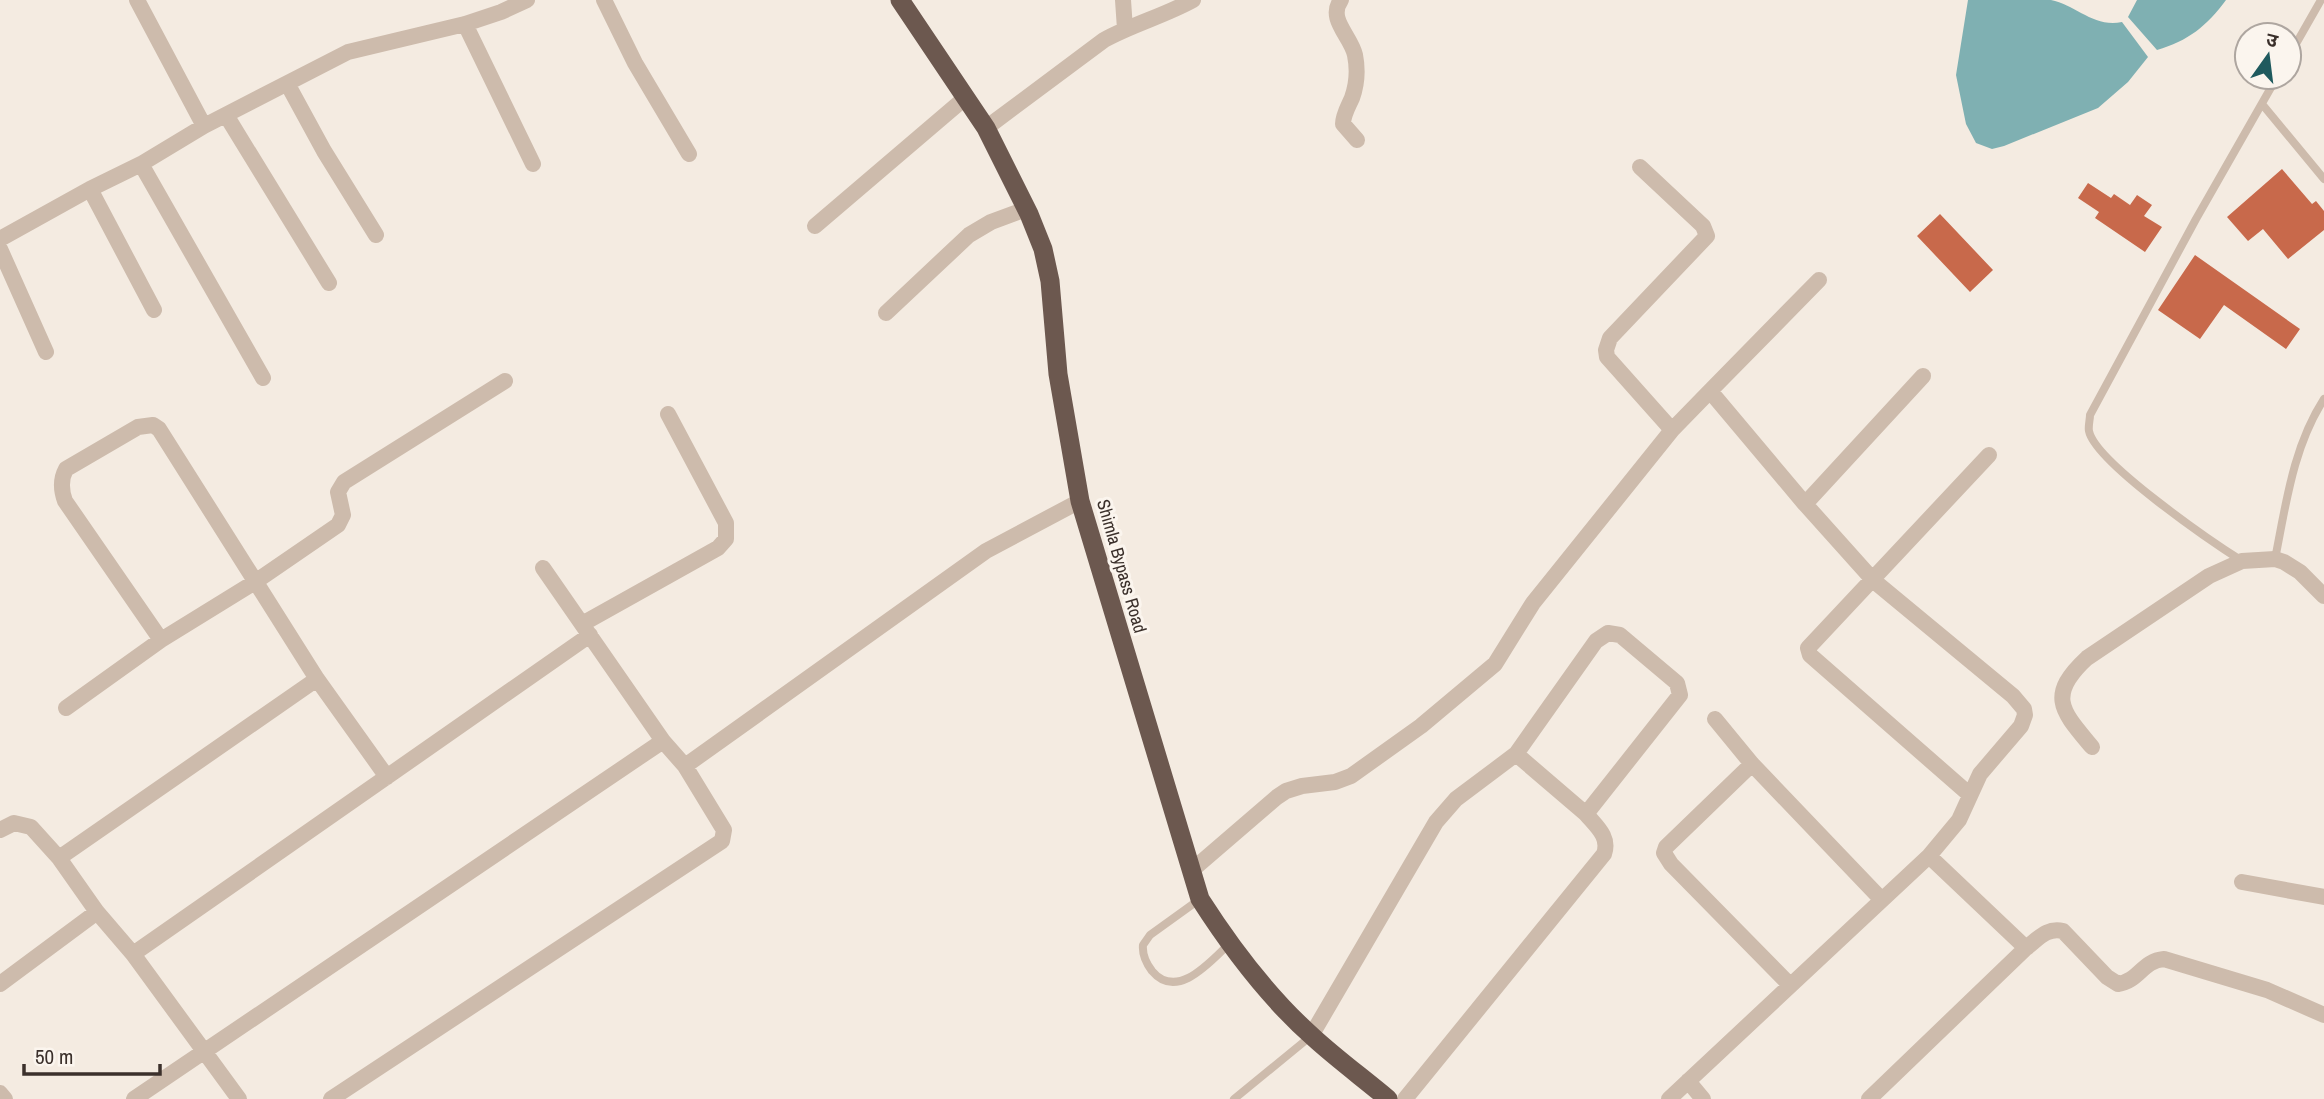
<svg xmlns="http://www.w3.org/2000/svg" width="2324" height="1099" font-family="'Archivo Narrow','Noto Sans Devanagari',sans-serif">
	<rect width="100%" height="100%" fill="#f4ebe1"/>
	<!-- water -->
	<path fill="#7fb0b2" d="M 1968,0 C 1991,0 2030,0 2051,0 C 2076,5 2094,28 2122,22 L 2148,57 L 2128,82 L 2098,108 L 2004,146 L 1992,149 L 1976,143 L 1966,124 L 1956,75 Z
		M 2137,0 L 2226,0 C 2207,26 2188,41 2157,50 L 2128,17 Z"/>
	<!-- building -->
	<path fill="#c8694b" d="M 2282,169 L 2312,204 L 2316,201 L 2324,211 L 2324,230 L 2288,259 L 2263,229 L 2248,241 L 2227,217 Z
		M 2088,183 L 2111,198 L 2114,194 L 2130,205 L 2137,195 L 2152,205 L 2144,216 L 2162,227 L 2145,252 L 2095,218 L 2099,212 L 2078,198 Z
		M 1940,214 L 1993,270 L 1970,292 L 1917,236 Z
		M 2195,255 L 2300,329 L 2286,349 L 2224,305 L 2200,339 L 2158,310 Z"/>
	<g fill="none" stroke-linecap="round" stroke-linejoin="round">
		<!-- service -->
		<path stroke="#cdbbac" stroke-width="8" d="M 2289,56 L 2321,0
			M 2262,104 L 2324,179
			M 2275,559 C 2286,504 2293,447 2324,399
			M 2242,561 C 2212,542 2095,462 2089,431 C 2088,426 2090,420 2090,415 L 2196,219 L 2277,77
			M 1200,899 L 1150,935 L 1143,945 C 1142,955 1146,963 1152,971 C 1177,1001 1210,962 1229,944
			M 1234,1099 L 1311,1036"/>
		<!-- minor -->
		<path stroke="#cdbbac" stroke-width="16" d="M 137,0 L 204,126
			M 604,0 L 635,63 L 689,154
			M 1123,0 L 1125,29
			M 1341,0 C 1327,19 1351,36 1355,55 C 1358,70 1357,84 1352,98 C 1348,107 1343,115 1343,124 L 1357,140
			M 465,24 L 533,164
			M 288,85 L 324,151 L 376,235
			M 226,115 L 329,283
			M 986,128 L 1104,40 C 1133,24 1164,16 1193,0
			M 141,164 L 263,378
			M 1640,167 L 1703,226 L 1707,236 L 1610,338 L 1606,350 L 1607,357 L 1672,430
			M 90,189 L 154,310
			M 815,226 L 965,98
			M 0,239 L 90,189 L 141,164 L 204,126 L 348,52 L 465,24 L 501,12 L 527,0
			M 0,249 L 46,352
			M 886,313 L 969,235 L 991,222 L 1026,209
			M 1805,504 L 1710,391 L 1819,280
			M 582,624 L 718,548 L 726,539 L 726,523 L 668,414
			M 66,708 L 161,640
			M 1715,719 L 1752,764 L 1881,899
			M 2092,747 C 2062,711 2046,696 2087,658 L 2209,576 L 2242,561 L 2275,559 L 2284,562 L 2300,572 L 2324,596
			M 1516,754 L 1586,814
			M 1752,764 L 1666,847 L 1664,853 L 1671,864 L 1790,985
			M 685,766 L 986,551 L 1080,501
			M 387,777 L 317,679 L 159,429 L 153,425 L 138,427 L 66,469 C 60,480 61,490 65,501 L 161,640 L 255,582 L 338,525 L 343,515 L 338,492 L 344,482 L 505,381
			M 1970,795 L 1810,655 L 1808,648 L 1989,455
			M 0,830 L 14,823 L 31,827 L 59,858 L 97,912 L 133,954 L 239,1099
			M 59,858 L 317,679
			M 1191,871 L 1277,797 L 1286,791 L 1302,786 L 1335,782 L 1351,776 L 1421,726 L 1495,664 L 1533,603 L 1672,430 L 1710,391
			M 2242,882 L 2324,897
			M 2026,948 C 2038,939 2047,927 2063,931 L 2107,977 L 2118,984 C 2139,981 2142,961 2164,959 L 2267,990 L 2324,1015
			M 133,954 L 590,635
			M 0,984 L 97,912
			M 1311,1036 L 1436,822 L 1456,799 L 1516,754 L 1596,641 L 1608,633 L 1620,635 L 1677,683 L 1680,695 L 1586,814 C 1597,827 1610,837 1604,854 L 1405,1099
			M 1688,1081 L 1703,1099
			M 0,1093 L 5,1099
			M 134,1099 L 663,741
			M 331,1099 L 722,841 L 724,830 L 685,766 L 663,741 L 543,568
			M 1669,1099 L 1929,856 L 1959,820 L 1980,774 L 2021,726 L 2025,715 L 2024,709 L 2013,696 L 1874,581 L 1805,504 L 1923,376
			M 1869,1099 L 2026,948 L 1929,856"/>
		<!-- trunk -->
		<path stroke="#6c584f" stroke-width="19" d="M 900,0 L 986,128 L 1029,214 L 1043,249 L 1050,281 L 1058,374 L 1080,501 L 1200,899 C 1232,949 1268,997 1313,1037 C 1337,1059 1363,1078 1388,1099"/>
	</g>
	<g text-anchor="middle" dominant-baseline="central" stroke-width="6" stroke-linejoin="round" paint-order="stroke">
		<!-- street labels -->
		<g font-size="18" fill="#3b302b" stroke="#fbf5ee">
			<text transform="translate(1122 566) rotate(74)">Shimla Bypass Road</text>
		</g>
	</g>
	<!-- north arrow -->
	<g transform="translate(2268 56) rotate(14)"><circle r="33" fill="#fbf5ee" stroke="#aea6a0" stroke-width="2"/>
	<path d="M0-5L12 26L0 18L-12 26Z" fill="#1f5a5e"/>
	<text y="-10" font-size="19" font-weight="bold" text-anchor="middle" fill="#3b302b">उ</text>
	</g>
	<!-- scale -->
	<path d="M24 1064v10h136v-10" fill="none" stroke="#3b302b" stroke-width="3.5"/>
	<text x="35" y="1064" font-size="21" fill="#3b302b" stroke="#fbf5ee" stroke-width="5" paint-order="stroke">50 m</text>
</svg>
